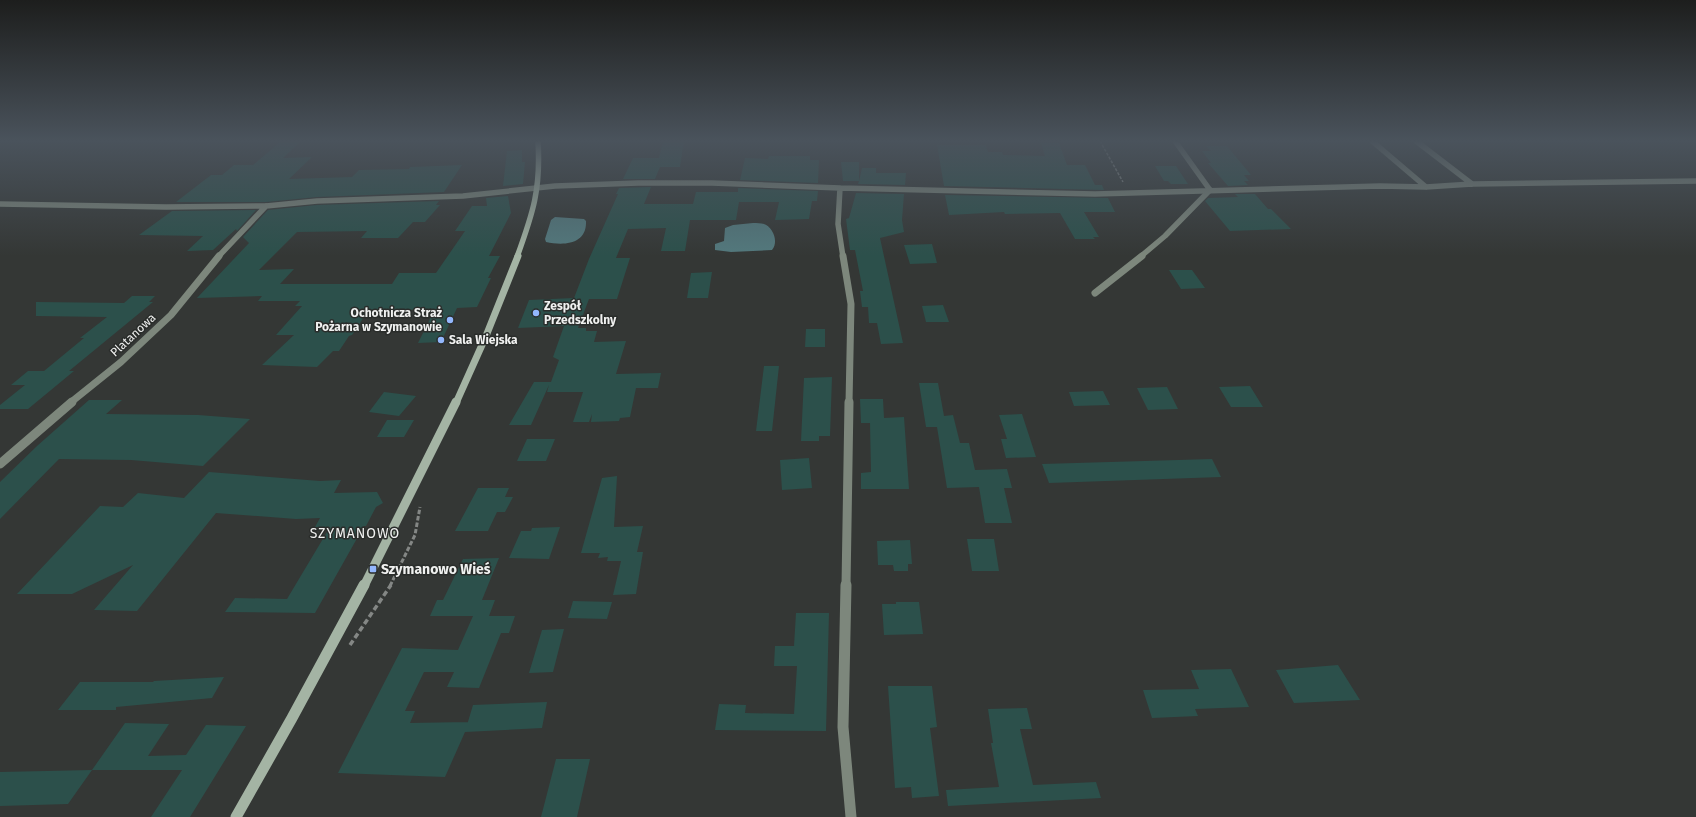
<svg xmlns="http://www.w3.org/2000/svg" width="1696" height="817" font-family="'Fira Sans',sans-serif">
	<rect width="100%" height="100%" fill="#343735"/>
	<!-- water -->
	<path fill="#53797d" d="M 555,217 L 584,219 L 586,221 C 587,244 565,246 546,242 L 545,239 L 551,220 Z
		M 753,223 C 757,223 761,223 764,224 C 773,227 779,242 772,250 L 731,252 L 715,250 L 715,244 L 724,241 L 725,228 L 733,225 Z"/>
	<!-- building -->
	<path fill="#2c504b" d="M 281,141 L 301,141 L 283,158 L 312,157 L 289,179 L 352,177 L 359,170 L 409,169 L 410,167 L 462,165 L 444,192 L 317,197 L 266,202 L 176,202 L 211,175 L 222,175 L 234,165 L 253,165 Z
		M 663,141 L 684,141 L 680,167 L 660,167 L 655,179 L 623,179 L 633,158 L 659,158 Z
		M 1041,143 L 1059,143 L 1067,165 L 1085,165 L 1095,185 L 1102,185 L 1104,190 L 944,186 L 937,145 L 986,145 L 988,152 L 1002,152 L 1003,155 L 1045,156 Z
		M 1206,146 L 1227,146 L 1251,175 L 1244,175 L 1249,181 L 1244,181 L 1248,185 L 1228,186 L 1208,163 L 1211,163 L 1202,151 L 1211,151 Z
		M 522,150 L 522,162 L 525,162 L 523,184 L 503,186 L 507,151 Z
		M 769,156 L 810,156 L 810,160 L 819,160 L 818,183 L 740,180 L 745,158 L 768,159 Z
		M 841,162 L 859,162 L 859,181 L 862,168 L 876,168 L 876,173 L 906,173 L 905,185 L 858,184 L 859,181 L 843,181 Z
		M 1155,166 L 1176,166 L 1188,184 L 1171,184 L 1168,181 L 1164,181 Z
		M 651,187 L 644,204 L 693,204 L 696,192 L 738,192 L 738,188 L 818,191 L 817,201 L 812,201 L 809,219 L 775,220 L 779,202 L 739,202 L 736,220 L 690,220 L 685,251 L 661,251 L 666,228 L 628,229 L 616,258 L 630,258 L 617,299 L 589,299 L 578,328 L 586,328 L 586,331 L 597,331 L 594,342 L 626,341 L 616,374 L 661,373 L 658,388 L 636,388 L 630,417 L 620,418 L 619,421 L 591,422 L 592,414 L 589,422 L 573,422 L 583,392 L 547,392 L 549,385 L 531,425 L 509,425 L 534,382 L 551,382 L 559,360 L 553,357 L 564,326 L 518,328 L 529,300 L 574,298 L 589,259 L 618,194 L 616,194 L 619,188 Z
		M 856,193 L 904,194 L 902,220 L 904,232 L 880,238 L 903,343 L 881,344 L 877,323 L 869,323 L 868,307 L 862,307 L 860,291 L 863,291 L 855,250 L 850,250 L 846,219 L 849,218 Z
		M 1235,194 L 1255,194 L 1268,209 L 1271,209 L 1291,229 L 1230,231 L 1205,201 L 1208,198 L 1238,197 Z
		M 945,195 L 1108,198 L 1115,212 L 1084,212 L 1099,237 L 1093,237 L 1095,239 L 1075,239 L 1060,213 L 1005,214 L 1004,212 L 949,215 Z
		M 508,196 L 511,213 L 489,256 L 500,256 L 488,278 L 491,278 L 477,307 L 457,308 L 441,342 L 418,343 L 435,309 L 368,311 L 352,335 L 349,336 L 339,351 L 333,351 L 317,367 L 262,365 L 294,335 L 276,335 L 302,306 L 295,306 L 300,301 L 258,301 L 262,296 L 197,298 L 249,243 L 243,237 L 268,210 L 317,205 L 439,201 L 436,205 L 440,205 L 425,222 L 413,222 L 398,238 L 361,238 L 367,231 L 297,232 L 259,270 L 294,269 L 280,284 L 392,284 L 399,273 L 436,273 L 465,231 L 455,231 L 472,206 L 487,206 L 486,198 Z
		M 256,210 L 237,231 L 236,229 L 213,250 L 187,251 L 203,236 L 139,235 L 172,211 Z
		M 932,244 L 937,263 L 910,264 L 904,245 Z
		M 1169,270 L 1192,270 L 1205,288 L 1181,289 Z
		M 712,272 L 708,298 L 687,298 L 691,273 Z
		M 132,296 L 155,296 L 149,302 L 153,302 L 69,371 L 74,371 L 28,409 L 0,409 L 0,405 L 25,385 L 11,385 L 28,371 L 44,371 L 84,338 L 80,338 L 107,317 L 36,316 L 36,302 L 124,303 Z
		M 943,305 L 949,322 L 926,322 L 922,306 Z
		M 806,329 L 825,329 L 825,347 L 805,347 Z
		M 764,366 L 779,366 L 772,431 L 756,431 Z
		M 832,377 L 830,436 L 819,436 L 819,441 L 801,441 L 804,378 Z
		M 919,383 L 938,383 L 944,416 L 953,415 L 960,443 L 969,443 L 975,470 L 1007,469 L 1012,488 L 1004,488 L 1012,523 L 985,523 L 979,487 L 947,488 L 937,427 L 926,427 Z
		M 1250,386 L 1263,407 L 1231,407 L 1219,387 Z
		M 1167,387 L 1178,409 L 1148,410 L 1137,388 Z
		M 1103,391 L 1110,405 L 1074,406 L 1069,392 Z
		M 384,392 L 416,396 L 399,416 L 369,412 Z
		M 860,399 L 883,399 L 884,418 L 904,417 L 909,489 L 861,489 L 861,473 L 871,472 L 870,423 L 861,423 Z
		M 89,400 L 122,400 L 106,414 L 198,415 L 250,419 L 203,466 L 131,460 L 59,459 L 0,519 L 0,482 L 37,446 Z
		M 1022,414 L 1036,457 L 1006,458 L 1001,439 L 1007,439 L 999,415 Z
		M 387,420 L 414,420 L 404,437 L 377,437 Z
		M 527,439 L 555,439 L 546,461 L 517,461 Z
		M 809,458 L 812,488 L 782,490 L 780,460 Z
		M 1212,459 L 1221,477 L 1049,483 L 1042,464 Z
		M 209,472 L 320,481 L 341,480 L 334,493 L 377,492 L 383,503 L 376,507 L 366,526 L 364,526 L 315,613 L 225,612 L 235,598 L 287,599 L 330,527 L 315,527 L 320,518 L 296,519 L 216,513 L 137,611 L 94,610 L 133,565 L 72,594 L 17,594 L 100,506 L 123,507 L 138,493 L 184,498 Z
		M 617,476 L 614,527 L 643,526 L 637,552 L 643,552 L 636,594 L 613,595 L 621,561 L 607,561 L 608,557 L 598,558 L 600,553 L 581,553 L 602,478 Z
		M 478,488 L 509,488 L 505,497 L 513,497 L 505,512 L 497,512 L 488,531 L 455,531 Z
		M 560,527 L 549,559 L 509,558 L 521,531 L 531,531 L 532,528 Z
		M 967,539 L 994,539 L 999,571 L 972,571 Z
		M 910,540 L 912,564 L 908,564 L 908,571 L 894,571 L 893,565 L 878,565 L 877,541 Z
		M 499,558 L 482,600 L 495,600 L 489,616 L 515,616 L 509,633 L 501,633 L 479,688 L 447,687 L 454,672 L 424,672 L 405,711 L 415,711 L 410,723 L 468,722 L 467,725 L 473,705 L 547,702 L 542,728 L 465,732 L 445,777 L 338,773 L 402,648 L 458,650 L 473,616 L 430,616 L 437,600 L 443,600 L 463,559 Z
		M 573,601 L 612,602 L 607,619 L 568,618 Z
		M 896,602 L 919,602 L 923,634 L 884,635 L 882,604 L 896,604 Z
		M 796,613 L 829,613 L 826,731 L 715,730 L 719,704 L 746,705 L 745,713 L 794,714 L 797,666 L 774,666 L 775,646 L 794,646 Z
		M 564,629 L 553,672 L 529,673 L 542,630 Z
		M 1338,665 L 1360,700 L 1294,703 L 1276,670 Z
		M 1231,669 L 1249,707 L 1195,709 L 1198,716 L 1152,718 L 1143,690 L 1199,689 L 1191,670 Z
		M 224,677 L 212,698 L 116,707 L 116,710 L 58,710 L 80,682 L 153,682 L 154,681 Z
		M 888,686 L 932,686 L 937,727 L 930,728 L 939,796 L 912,798 L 911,787 L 895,788 Z
		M 1027,708 L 1032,729 L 1020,729 L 1033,785 L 1096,782 L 1101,798 L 948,806 L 946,790 L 999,787 L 991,743 L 993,743 L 988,709 Z
		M 125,723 L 169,724 L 148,756 L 186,755 L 206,725 L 246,726 L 190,817 L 151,817 L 182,770 L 92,770 Z
		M 556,759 L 590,759 L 577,817 L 541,817 Z
		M 92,770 L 68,804 L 0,806 L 0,772 Z"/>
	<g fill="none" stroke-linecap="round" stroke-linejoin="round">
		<!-- path-far2 -->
		<path stroke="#848785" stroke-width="1.5" stroke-dasharray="3 1.5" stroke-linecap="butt" d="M 1100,141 L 1123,182"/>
		<!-- path-far1 -->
		<path stroke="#848785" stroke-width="3" stroke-dasharray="4.5 2" stroke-linecap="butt" d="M 390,586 L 415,535 L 420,507"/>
		<!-- path -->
		<path stroke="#848785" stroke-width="3.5" stroke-dasharray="5.5 3" stroke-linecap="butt" d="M 350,645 L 391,585"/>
		<!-- lane-far1 -->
		<path stroke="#7d877c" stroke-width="5.5" d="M 1140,257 L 1165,236 L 1210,190"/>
		<!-- lane -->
		<path stroke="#7d877c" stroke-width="7" d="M 1095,293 L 1142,256"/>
		<!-- street-far3 -->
		<path stroke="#7d877c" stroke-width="5.5" d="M 1175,141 L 1210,190
			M 1372,141 L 1426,187
			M 1416,141 L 1472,184
			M 840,188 L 838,224 L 843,257
			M 0,204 L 166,207 L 266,206 L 317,201 L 463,196 L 555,186 L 638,183 L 712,183 L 840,188 L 1095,194 L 1380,186 L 1426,187 L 1472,184 L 1696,181
			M 218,257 L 266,206"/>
		<!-- street-far2 -->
		<path stroke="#7d877c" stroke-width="7" d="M 843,256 L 851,304 L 849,403
			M 70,403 L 121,362 L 171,315 L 219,256"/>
		<!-- street-far1 -->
		<path stroke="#7d877c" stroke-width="9" d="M 0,464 L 72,402
			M 846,586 L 849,402"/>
		<!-- street -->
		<path stroke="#7d877c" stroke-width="11" d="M 846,585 L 843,727 L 851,817"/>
		<!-- secondary-far3 -->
		<path stroke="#a4b4a4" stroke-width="5.5" d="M 517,257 C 533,213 541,189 538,141"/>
		<!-- secondary-far2 -->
		<path stroke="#a4b4a4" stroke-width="7" d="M 456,403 L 486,336 L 518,256"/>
		<!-- secondary-far1 -->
		<path stroke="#a4b4a4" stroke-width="9" d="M 364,586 L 456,402"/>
		<!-- secondary -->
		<path stroke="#a4b4a4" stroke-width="11" d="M 236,817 L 292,718 L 364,585"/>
	</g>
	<!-- sky -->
	<linearGradient id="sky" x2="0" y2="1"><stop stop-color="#1d1e1d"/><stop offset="0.55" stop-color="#4a535c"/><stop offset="1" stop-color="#4a535c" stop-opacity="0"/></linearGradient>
	<rect width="1696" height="256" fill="url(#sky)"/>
	<!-- markers -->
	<g fill="#93b7fd" stroke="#2a2d2b" stroke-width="1.5">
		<circle cx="536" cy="313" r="4"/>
		<circle cx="450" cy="320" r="4"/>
		<circle cx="441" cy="340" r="4"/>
		<rect x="369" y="565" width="8" height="8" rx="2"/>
	</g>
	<g text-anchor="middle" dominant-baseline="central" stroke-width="3" stroke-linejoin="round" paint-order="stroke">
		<!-- poi labels -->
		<g font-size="12" font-weight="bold" fill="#f0f1f0" stroke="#2a2d2b" text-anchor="start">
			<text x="544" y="306">Zespół<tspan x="544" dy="14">Przedszkolny</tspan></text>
			<text x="442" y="313" text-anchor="end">Ochotnicza Straż<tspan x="442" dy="14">Pożarna w Szymanowie</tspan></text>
			<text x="449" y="340">Sala Wiejska</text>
		</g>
		<!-- street labels -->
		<g font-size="12" fill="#f0f1f0" stroke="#2a2d2b">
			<text transform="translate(133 335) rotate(-43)">Platanowa</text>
		</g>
		<!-- quarter labels -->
		<g font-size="14" letter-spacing="1" fill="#f0f1f0" stroke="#2a2d2b">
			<text x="355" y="533">SZYMANOWO</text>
		</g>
		<!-- near-poi labels -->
		<g font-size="14" font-weight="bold" fill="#f0f1f0" stroke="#2a2d2b" text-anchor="start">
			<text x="381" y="569">Szymanowo Wieś</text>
		</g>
	</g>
</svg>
